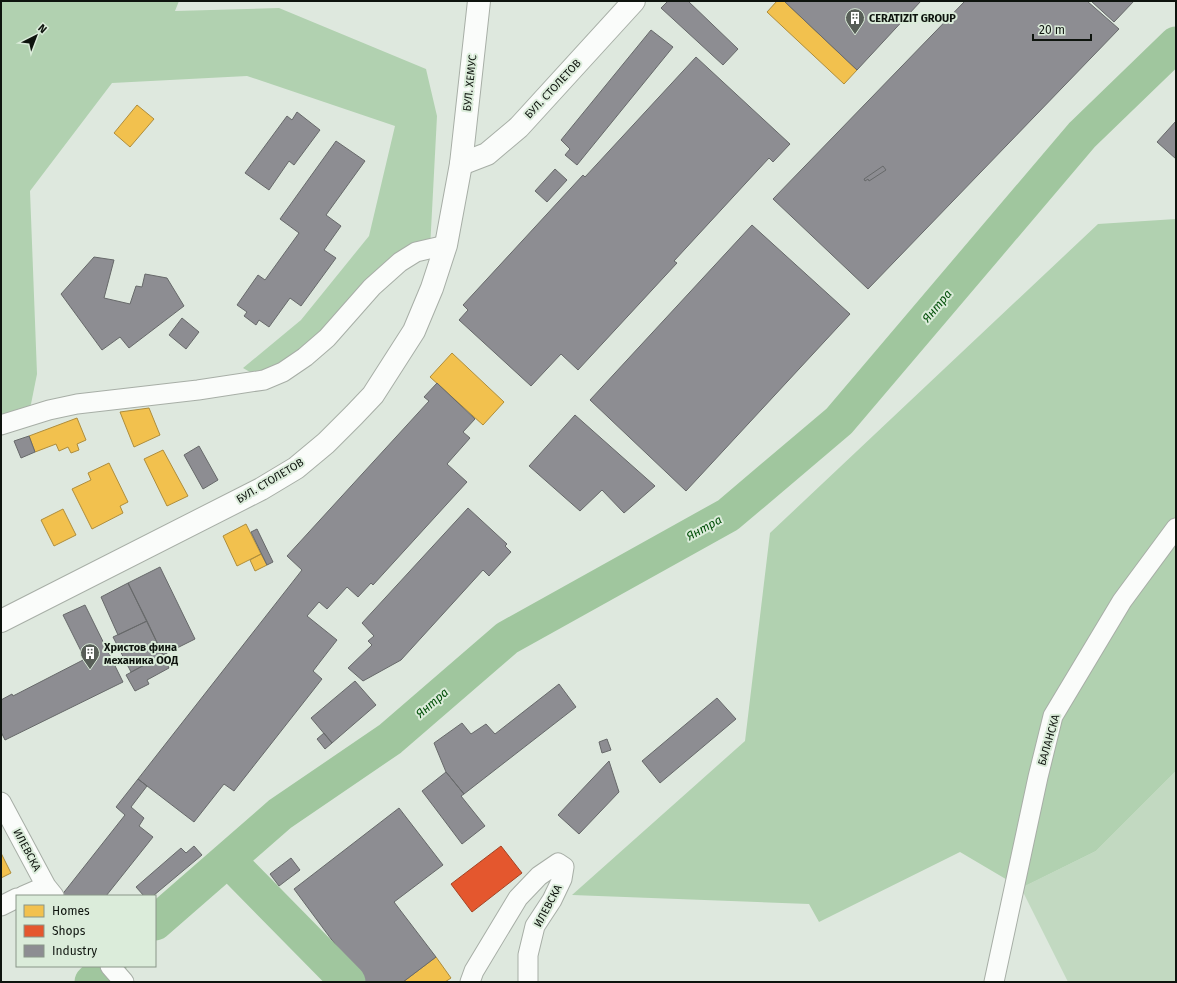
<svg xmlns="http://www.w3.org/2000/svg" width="1177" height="983" font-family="'Fira Sans',sans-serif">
	<rect width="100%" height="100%" fill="#dee8de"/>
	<!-- green -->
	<path fill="#c2d9c1" d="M 1176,771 L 1176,982 L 1068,982 L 1021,888 L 1096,851 Z"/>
	<!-- forest -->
	<path fill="#b1d1b0" d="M 1,1 L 179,1 L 175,11 L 279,8 L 426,69 L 437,116 L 430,249 L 372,287 L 264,380 L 243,368 L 301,320 L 369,236 L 395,126 L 247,76 L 112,83 L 30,191 L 37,374 L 31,404 L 23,418 L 1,425 Z
		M 1176,219 L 1176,771 L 1096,851 L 1021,888 L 960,852 L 819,922 L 809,904 L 572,895 L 745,741 L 770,533 L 1098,224 Z"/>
	<!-- homes -->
	<path fill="#f2c14e" stroke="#ae8d3b" d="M 777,1 L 784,1 L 857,70 L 844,84 L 767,12 Z
		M 137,105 L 154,119 L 130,147 L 114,133 Z
		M 452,353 L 504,402 L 483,425 L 430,377 Z
		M 149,408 L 160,435 L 134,447 L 120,412 Z
		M 77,418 L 86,440 L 77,444 L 79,450 L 71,453 L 68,447 L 59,451 L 56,444 L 35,452 L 29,436 Z
		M 163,450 L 188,496 L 167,506 L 144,459 Z
		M 109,463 L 128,502 L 120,506 L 123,513 L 92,529 L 72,489 L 91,480 L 88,473 Z
		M 63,509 L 76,535 L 54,546 L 41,520 Z
		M 246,524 L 261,554 L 237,566 L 223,536 Z
		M 261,554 L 267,565 L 255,571 L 250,560 Z
		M 1,853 L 11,873 L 1,878 Z
		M 436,957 L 451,978 L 445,982 L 403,982 Z"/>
	<!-- shops -->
	<path fill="#e4572e" stroke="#a44324" d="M 501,846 L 522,873 L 472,912 L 451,884 Z"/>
	<!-- industry -->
	<path fill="#8d8d92" stroke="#67696a" d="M 668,1 L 688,1 L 738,49 L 723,65 L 661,8 Z
		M 784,1 L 921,1 L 857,70 Z
		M 965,1 L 1087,1 L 1119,29 L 868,289 L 773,199 Z
		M 1091,1 L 1134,1 L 1114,22 Z
		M 651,30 L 673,47 L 577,165 L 565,155 L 570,149 L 561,140 Z
		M 696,57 L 790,144 L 773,162 L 769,158 L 674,261 L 677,263 L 578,370 L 561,354 L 531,386 L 459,320 L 468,310 L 463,305 L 583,175 L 585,177 Z
		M 297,112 L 320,130 L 294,165 L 289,161 L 269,190 L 245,173 L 287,116 L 292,120 Z
		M 1176,121 L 1176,159 L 1157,142 Z
		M 336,141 L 365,161 L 326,215 L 341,226 L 324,250 L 336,258 L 301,306 L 290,298 L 269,327 L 259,320 L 256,325 L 244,316 L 247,312 L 237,305 L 258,275 L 265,280 L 299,233 L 280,219 Z
		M 883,166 L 886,170 L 869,181 L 868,179 L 865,181 L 864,179 Z
		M 555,169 L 567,180 L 547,202 L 535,191 Z
		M 752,225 L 850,314 L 686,491 L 590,400 Z
		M 94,257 L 114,260 L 104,298 L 130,304 L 136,286 L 142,287 L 145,274 L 167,278 L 184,306 L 129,348 L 120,337 L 102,350 L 61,294 Z
		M 182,318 L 199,332 L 186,349 L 169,335 Z
		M 437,383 L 475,419 L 463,432 L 470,438 L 447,464 L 467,482 L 373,585 L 371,583 L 358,597 L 347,587 L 327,609 L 319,602 L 307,616 L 337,640 L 313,671 L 322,679 L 234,791 L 224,784 L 194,822 L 138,779 L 302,570 L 287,556 L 429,401 L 424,397 Z
		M 575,415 L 655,486 L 624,513 L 602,490 L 580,511 L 529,466 Z
		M 29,436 L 35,452 L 21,458 L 14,441 Z
		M 199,446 L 218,480 L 203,489 L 184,455 Z
		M 468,508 L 507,544 L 505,546 L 511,552 L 489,576 L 483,570 L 401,660 L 363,681 L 348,668 L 372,645 L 368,641 L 374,636 L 362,623 Z
		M 257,529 L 273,562 L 267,565 L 251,532 Z
		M 160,567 L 195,639 L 163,655 L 128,583 Z
		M 128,583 L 147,621 L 118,635 L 101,597 Z
		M 85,605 L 123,682 L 5,740 L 1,732 L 1,700 L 12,694 L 13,696 L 85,659 L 63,615 Z
		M 147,621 L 163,655 L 131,672 L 113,637 Z
		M 163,655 L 169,668 L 147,680 L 149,684 L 135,691 L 126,675 Z
		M 355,681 L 376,705 L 332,743 L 311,718 Z
		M 559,684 L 576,707 L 464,794 L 446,772 L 434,743 L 462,723 L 471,734 L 486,724 L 495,734 Z
		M 717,698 L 736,719 L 660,783 L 642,761 Z
		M 324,733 L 332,743 L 325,749 L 317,739 Z
		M 607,739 L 611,750 L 602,753 L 599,742 Z
		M 609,761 L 619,792 L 579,834 L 558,815 Z
		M 446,772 L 464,794 L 461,796 L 485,826 L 462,844 L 422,791 Z
		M 138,779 L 147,786 L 131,807 L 144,818 L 139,826 L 153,837 L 106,896 L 61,896 L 125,815 L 116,807 Z
		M 399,808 L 443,865 L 394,902 L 436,957 L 403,982 L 363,982 L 294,889 Z
		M 194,846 L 202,855 L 153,896 L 144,896 L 136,887 L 181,848 L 186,853 Z
		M 291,858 L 300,870 L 279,886 L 270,874 Z"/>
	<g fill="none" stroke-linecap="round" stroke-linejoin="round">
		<!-- river -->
		<path stroke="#a0c69e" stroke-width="35" d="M 228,860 L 348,982
			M 155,923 L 280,814 L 390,739 L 507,638 L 728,515 L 839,421 L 1082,135 L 1176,44
			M 92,982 L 109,966"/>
		<!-- minor casing -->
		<g stroke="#a7aea6" stroke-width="21">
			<path id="minor" d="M 1,425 L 49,410 L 77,404 L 198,390 L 264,380 L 283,372 L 305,357 L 327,338 L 372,287 L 400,262 L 416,252 L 446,245
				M 1,802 L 46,886 L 54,896
				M 23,896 L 46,886
				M 1,906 L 17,898
				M 110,966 L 124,982
				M 470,982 L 474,971 L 518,898 L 539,876 L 558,863 L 564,867 L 562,879 L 552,900 L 535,926 L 528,955 L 528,982
				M 994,982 L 1038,777 L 1053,716 L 1122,601 L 1176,528"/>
		</g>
		<!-- secondary casing -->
		<g stroke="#a7aea6" stroke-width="24">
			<path id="secondary" d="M 461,164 L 487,154 L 519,127 L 634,1"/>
		</g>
		<!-- primary casing -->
		<g stroke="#a7aea6" stroke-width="24">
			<path id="primary" d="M 1,621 L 261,489 L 296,468 L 326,443 L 354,415 L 373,395 L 414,331 L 432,288 L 446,245 L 461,164 L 479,1"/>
		</g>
		<!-- minor -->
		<use href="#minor" stroke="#fafcfa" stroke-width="19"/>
		<!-- secondary -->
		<use href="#secondary" stroke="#fafcfa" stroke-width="22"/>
		<!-- primary -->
		<use href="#primary" stroke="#fafcfa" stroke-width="22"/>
	</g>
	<!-- icons -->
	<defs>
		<g id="building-pin" transform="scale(1)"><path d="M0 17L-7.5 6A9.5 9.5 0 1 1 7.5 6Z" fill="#575e57" stroke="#dbecda"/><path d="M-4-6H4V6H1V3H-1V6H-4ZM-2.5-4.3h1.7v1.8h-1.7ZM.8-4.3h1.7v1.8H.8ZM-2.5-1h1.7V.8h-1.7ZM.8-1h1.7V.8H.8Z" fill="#fff"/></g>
	</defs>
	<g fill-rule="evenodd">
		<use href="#building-pin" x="855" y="18"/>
		<use href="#building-pin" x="90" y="653"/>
	</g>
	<g text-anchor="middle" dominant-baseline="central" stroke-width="4" stroke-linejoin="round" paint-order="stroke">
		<!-- poi labels -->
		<g font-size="11" font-weight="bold" fill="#0e140e" stroke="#dbecda" text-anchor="start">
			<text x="869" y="18">CERATIZIT GROUP</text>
			<text x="104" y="647">Христов фина<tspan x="104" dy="13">механика ООД</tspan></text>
		</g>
		<!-- street labels -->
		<g font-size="11" fill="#0e140e" stroke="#dbecda">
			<text transform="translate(470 83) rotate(-84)">БУЛ. ХЕМУС</text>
			<text transform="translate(553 89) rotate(-47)">БУЛ. СТОЛЕТОВ</text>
			<text transform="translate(270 481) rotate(-31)">БУЛ. СТОЛЕТОВ</text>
			<text transform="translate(1049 740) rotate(-74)">БАЛАНСКА</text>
			<text transform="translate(27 850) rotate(62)">ИЛЕВСКА</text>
			<text transform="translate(548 906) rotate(-62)">ИЛЕВСКА</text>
		</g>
		<!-- water labels -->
		<g font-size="12" font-style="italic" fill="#004e07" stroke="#dbecda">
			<text transform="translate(937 306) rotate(-50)">Янтра</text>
			<text transform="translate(704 528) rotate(-29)">Янтра</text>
			<text transform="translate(432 703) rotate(-41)">Янтра</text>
		</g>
	</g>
	<!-- border -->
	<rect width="1177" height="983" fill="none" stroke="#0e140e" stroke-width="4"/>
	<!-- legend -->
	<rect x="16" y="895" width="140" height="72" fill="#dbecda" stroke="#899688"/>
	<rect x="24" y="905" width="20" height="12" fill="#f2c14e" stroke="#899688"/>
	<text x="52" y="915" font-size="12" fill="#0e140e">Homes</text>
	<rect x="24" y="925" width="20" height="12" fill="#e4572e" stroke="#899688"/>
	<text x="52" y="935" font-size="12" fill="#0e140e">Shops</text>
	<rect x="24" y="945" width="20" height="12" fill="#8d8d92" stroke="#899688"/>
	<text x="52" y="955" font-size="12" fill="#0e140e">Industry</text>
	<!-- north arrow -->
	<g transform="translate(36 36) rotate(42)" stroke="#dbecda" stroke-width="3" paint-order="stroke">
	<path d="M0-3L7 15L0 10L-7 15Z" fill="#0e140e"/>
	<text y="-6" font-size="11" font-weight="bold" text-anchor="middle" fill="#0e140e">N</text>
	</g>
	<!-- scale -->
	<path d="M1033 34v6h58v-6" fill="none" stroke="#0e140e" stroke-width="2"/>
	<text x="1039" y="34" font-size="12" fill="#0e140e" stroke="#dbecda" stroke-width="3" paint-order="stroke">20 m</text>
</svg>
